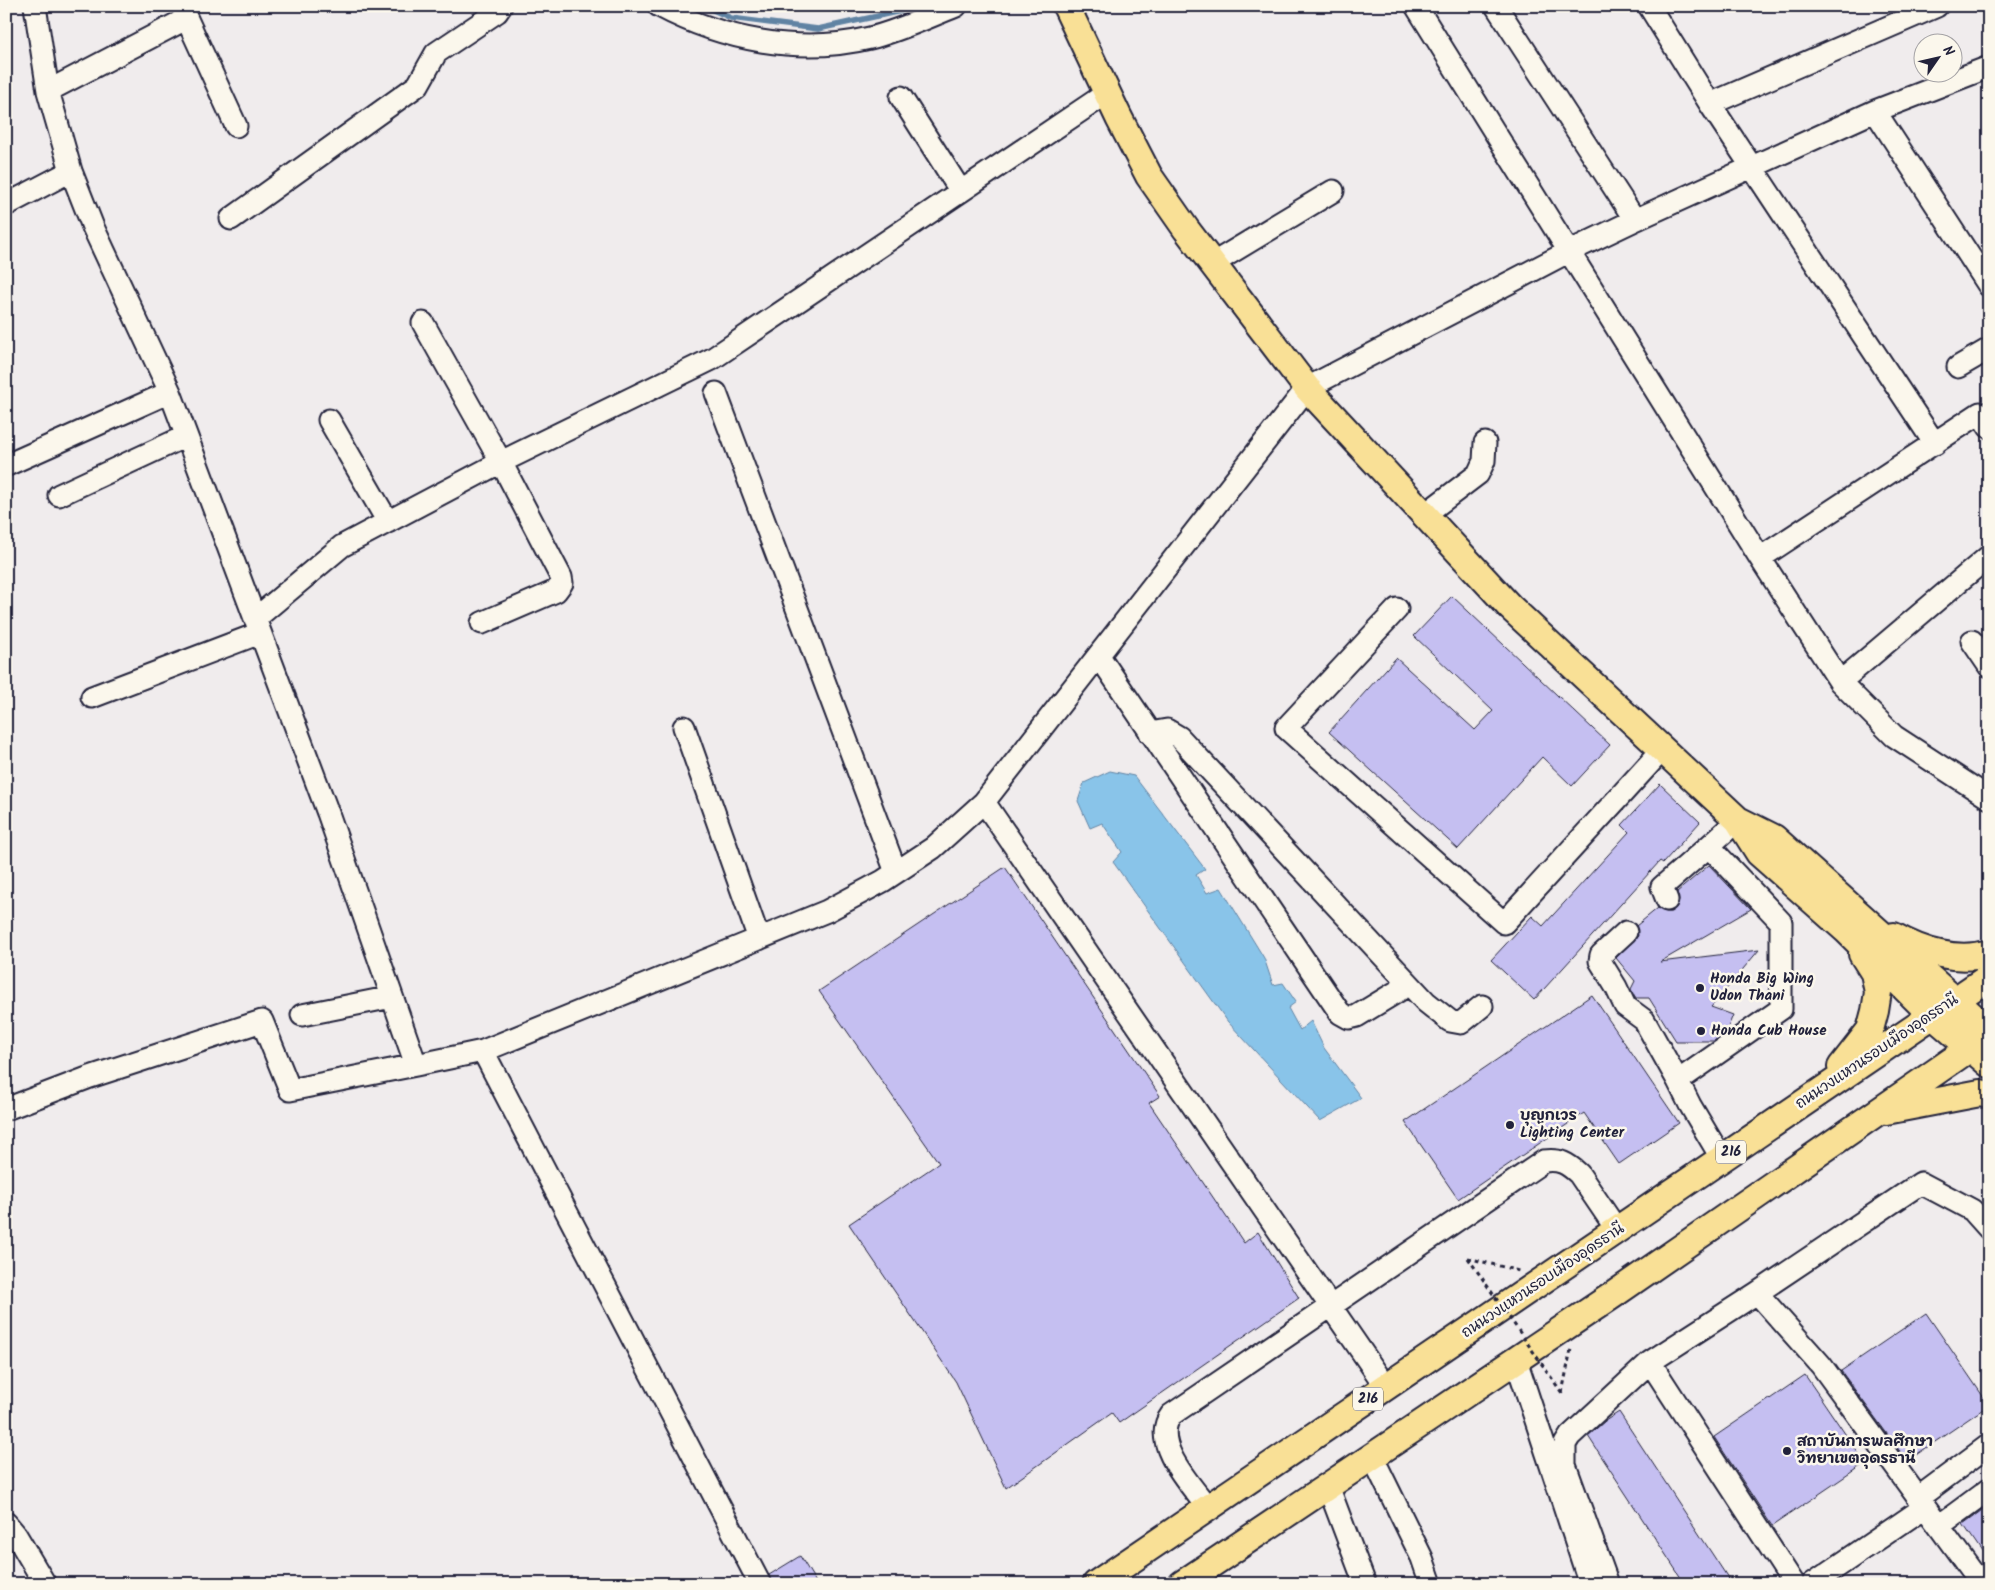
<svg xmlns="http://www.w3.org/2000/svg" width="1995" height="1590" font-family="Kalam,'Playpen Sans Thai',sans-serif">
	<rect width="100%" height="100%" fill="#f0eced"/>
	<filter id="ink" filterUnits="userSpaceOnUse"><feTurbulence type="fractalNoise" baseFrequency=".02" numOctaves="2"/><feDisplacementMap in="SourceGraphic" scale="10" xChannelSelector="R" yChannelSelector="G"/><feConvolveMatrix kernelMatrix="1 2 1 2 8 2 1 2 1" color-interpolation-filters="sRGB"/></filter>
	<g filter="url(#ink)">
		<!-- water -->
		<path fill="#89c4e9" stroke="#6083a3" d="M 1110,771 L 1134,776 L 1205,869 L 1196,875 L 1207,893 L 1221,888 L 1264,958 L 1273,985 L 1283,983 L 1296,1002 L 1288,1008 L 1300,1030 L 1311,1021 L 1324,1048 L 1361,1098 L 1320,1121 L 1228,1022 L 1113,862 L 1122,852 L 1102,823 L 1090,828 L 1078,801 L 1084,783 Z"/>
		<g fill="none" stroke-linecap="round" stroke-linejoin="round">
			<!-- stream -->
			<path stroke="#6083a3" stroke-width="5.5" d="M 704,6 L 731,18 L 818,29 L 901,11 L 912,6"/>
		</g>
		<!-- building -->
		<path fill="#c5bff1" stroke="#22223b" d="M 1452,596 L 1610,745 L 1572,786 L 1542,757 L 1458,849 L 1329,732 L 1396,658 L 1475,730 L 1493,711 L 1414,636 Z
			M 1660,784 L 1700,822 L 1663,863 L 1660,861 L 1534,1000 L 1491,960 L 1532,916 L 1543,926 L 1629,832 L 1622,825 Z
			M 1709,865 L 1751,909 L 1660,962 L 1759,950 L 1711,1007 L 1733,1015 L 1726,1032 L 1714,1041 L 1676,1041 L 1649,998 L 1635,998 L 1631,989 L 1635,981 L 1616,958 L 1638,936 L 1636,926 L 1658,908 L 1666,912 L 1671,912 L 1676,908 L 1679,901 L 1677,892 Z
			M 1005,867 L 1160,1096 L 1149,1103 L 1244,1243 L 1258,1232 L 1299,1298 L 1119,1423 L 1112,1413 L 1006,1488 L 956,1382 L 849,1224 L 939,1163 L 819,991 Z
			M 1592,995 L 1679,1123 L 1619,1164 L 1584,1113 L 1458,1199 L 1405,1122 Z
			M 1926,1313 L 1989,1405 L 1907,1461 L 1841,1371 Z
			M 1805,1375 L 1865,1463 L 1772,1526 L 1714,1437 Z
			M 1619,1412 L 1732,1584 L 1685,1584 L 1588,1436 L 1605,1421 Z
			M 1989,1505 L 1989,1562 L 1963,1524 Z
			M 800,1556 L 817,1584 L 772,1584 L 769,1575 Z"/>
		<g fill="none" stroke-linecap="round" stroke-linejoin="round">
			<!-- minor casing -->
			<g stroke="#22223b" stroke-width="25">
				<path id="minor" d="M 35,6 L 48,91 L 71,171 L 93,227 L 170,392 L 328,813 L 416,1065 L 483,1051 L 827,911 L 883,881 L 933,848 L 984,802 L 1307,388 L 1570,251 L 1635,220 L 1875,111 L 1989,67
					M 659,6 C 723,40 799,55 870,38 C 899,31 928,17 956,6
					M 1416,6 L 1760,558 L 1840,682 L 1894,736 L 1989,798
					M 1496,6 L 1635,220
					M 1649,6 L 1710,104 L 1935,444
					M 185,15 L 236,126
					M 48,91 L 180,22 L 185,15 L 186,6
					M 901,97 L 960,190
					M 1710,104 L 1937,6
					M 1875,111 L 1989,286
					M 6,205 L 71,171
					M 231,219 L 418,85 L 436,53 L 497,12 L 501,6
					M 1212,264 L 1333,191
					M 423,323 L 501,462 L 561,577 L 562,583 L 556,591 L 482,623
					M 1958,367 L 1989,349
					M 716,393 L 896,872
					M 329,420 L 388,522
					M 7,465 L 170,392
					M 59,495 L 186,436
					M 1424,515 L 1478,474 L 1484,461 L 1485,443
					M 1760,558 L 1980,413 L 1989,427
					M 1397,609 L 1286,728 L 1504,923 L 1662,750
					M 255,619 L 342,546 L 501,462 L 712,359 L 1107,93
					M 1972,641 L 1989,666
					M 1099,656 L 1340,1013 L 1349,1018 L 1357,1016 L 1408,985
					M 1840,682 L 1989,556
					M 92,697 L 260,633
					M 684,727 L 759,939
					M 1150,733 L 1167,730 L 1179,737 L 1426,1002 L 1450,1021 L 1461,1023 L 1482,1006
					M 984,802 L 1386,1387
					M 1667,900 L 1662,887 L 1709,846
					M 1626,932 L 1601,955 L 1600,961 L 1616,987 L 1625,1006 L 1644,1020 L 1678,1081
					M 302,1015 L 392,997
					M 483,1051 L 760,1584
					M 6,1109 L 90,1077 L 262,1021 L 290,1090 L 416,1065
					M 1722,1159 L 1690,1105 L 1678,1081 L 1781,1009 L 1781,922 L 1709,846 L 1738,820
					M 1757,1293 L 1821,1365 L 1981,1584
					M 1516,1360 L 1590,1584
					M 1650,1362 L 1794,1584
					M 1372,1456 L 1422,1558 L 1431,1584
					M 1328,1486 L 1365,1584
					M 1918,1498 L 1989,1445
					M 1208,1508 C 1191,1485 1150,1443 1171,1415 L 1544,1161 C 1560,1159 1567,1163 1579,1174 L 1617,1230
					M 6,1523 L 16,1535 L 45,1584
					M 1939,1526 L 1989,1489
					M 1608,1584 L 1565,1465 L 1565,1444 L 1570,1436 L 1650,1362 L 1757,1293 L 1921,1183 L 1972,1210 L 1989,1229
					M 1812,1584 L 1925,1507"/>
			</g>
			<!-- major casing -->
			<g stroke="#22223b" stroke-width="30">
				<path id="major" d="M 1066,6 L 1119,118 L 1149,176 L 1186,229 L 1307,388 L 1510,607 L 1738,820 L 1759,853 L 1847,931 L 1932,1015 L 1989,1064
					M 1738,820 L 1774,838 L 1989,1031
					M 1894,936 C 1921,951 1957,963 1989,953
					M 1841,1067 L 1870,1030 L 1875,1011 L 1878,992 L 1874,973 L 1862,954
					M 1886,1111 L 1980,1093 L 1989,1095
					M 1096,1584 L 1989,977
					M 1182,1584 L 1613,1295 L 1989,1035"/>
			</g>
			<!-- path -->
			<path stroke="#22223b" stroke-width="3" stroke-dasharray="4 4" stroke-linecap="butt" d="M 1468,1258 L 1519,1271
				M 1562,1393 L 1571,1349"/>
			<!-- minor -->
			<use href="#minor" stroke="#fbf7ec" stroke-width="21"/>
			<!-- major -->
			<use href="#major" stroke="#f9e096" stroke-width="26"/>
			<!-- path-bridge -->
			<path stroke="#22223b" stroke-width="3" stroke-dasharray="4 4" stroke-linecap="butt" d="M 1468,1258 L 1562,1393"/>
		</g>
	</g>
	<!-- markers -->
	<g fill="#22223b" stroke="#fbf7ec" stroke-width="2">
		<circle cx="1700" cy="988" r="5"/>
		<circle cx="1701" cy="1031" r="5"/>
		<circle cx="1510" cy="1125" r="5"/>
		<circle cx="1787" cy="1451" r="5"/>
	</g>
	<g text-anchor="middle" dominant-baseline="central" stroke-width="5" stroke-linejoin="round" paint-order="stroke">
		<!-- shield labels -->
		<g fill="#fbf7ec" stroke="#636270" stroke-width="1">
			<rect x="1716" y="1140.5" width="30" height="23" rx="4"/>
			<rect x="1353" y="1387.5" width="30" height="23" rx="4"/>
		</g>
		<g font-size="14" font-weight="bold" fill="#22223b">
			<text x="1731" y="1152">216</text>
			<text x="1368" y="1399">216</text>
		</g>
		<!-- poi labels -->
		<g font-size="15" font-weight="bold" fill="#22223b" stroke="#fbf7ec" text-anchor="start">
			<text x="1710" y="979">Honda Big Wing<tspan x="1710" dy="17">Udon Thani</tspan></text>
			<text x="1711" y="1031">Honda Cub House</text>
			<text x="1520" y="1116">บุญกเวร<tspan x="1520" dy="17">Lighting Center</tspan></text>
			<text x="1797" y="1442">สถาบันการพลศึกษา<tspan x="1797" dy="17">วิทยาเขตอุดรธานี</tspan></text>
		</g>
		<!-- street labels -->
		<g font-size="15" fill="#22223b" stroke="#fbf7ec">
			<text transform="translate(1877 1052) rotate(-34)">ถนนวงแหวนรอบเมืองอุดรธานี</text>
			<text transform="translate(1543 1281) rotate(-34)">ถนนวงแหวนรอบเมืองอุดรธานี</text>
		</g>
	</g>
	<!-- margin -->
	<rect width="1995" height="1590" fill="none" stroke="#fbf7ec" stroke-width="25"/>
	<rect x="12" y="12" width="1970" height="1565" fill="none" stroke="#22223b" stroke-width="2" filter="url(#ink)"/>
	<!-- north arrow -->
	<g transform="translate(1938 58) rotate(56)"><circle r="24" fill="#fbf7ec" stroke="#a4a2a5"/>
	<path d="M0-4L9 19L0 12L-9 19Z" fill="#22223b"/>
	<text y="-8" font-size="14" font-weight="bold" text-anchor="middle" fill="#22223b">N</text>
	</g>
</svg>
